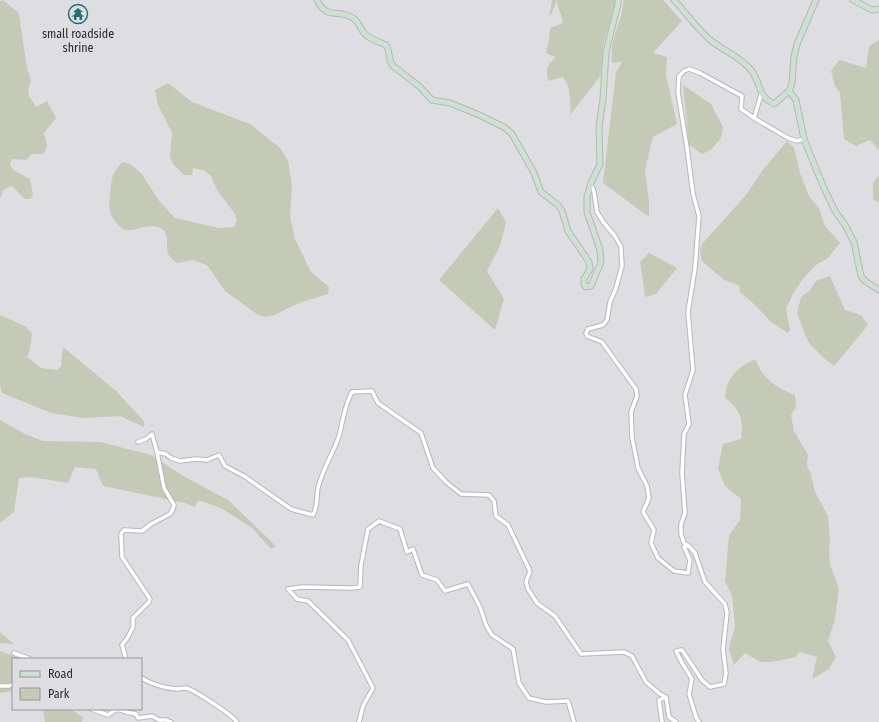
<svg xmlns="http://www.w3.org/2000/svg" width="879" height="722" font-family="'Fira Sans Condensed',sans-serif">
	<rect width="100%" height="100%" fill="#dedee2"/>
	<!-- green -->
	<path fill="#c4cab5" d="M 3,0 L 19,13 L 26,63 L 31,81 L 28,89 L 29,96 L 36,107 L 47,101 L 56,118 L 44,133 L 47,146 L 44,154 L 32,154 L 26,160 L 12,159 L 10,164 L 13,170 L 30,179 L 33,194 L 30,199 L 25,199 L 12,186 L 3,190 L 1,198 L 0,197 L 0,1 Z
		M 552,0 L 616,0 L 603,46 L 601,75 L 570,115 C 571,103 571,87 563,77 L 548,81 C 546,68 546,66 556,57 L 546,53 L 549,39 L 550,28 L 563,23 C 562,15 557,8 557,0 L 549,19 Z
		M 624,0 L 663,0 L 682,21 L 653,53 L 667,57 L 666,75 L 677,124 L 653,137 L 645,170 L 649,202 L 649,217 L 603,183 L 616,72 L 622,62 L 612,63 C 610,47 615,34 620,19 C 622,13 622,6 624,0 Z
		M 879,40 L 879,150 L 870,140 L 856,146 L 844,139 L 840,93 L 835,86 L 831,71 L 839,60 L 866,68 L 869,46 Z
		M 168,83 L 192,102 L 250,124 L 280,148 L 288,161 L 292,186 L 290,217 L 295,239 L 311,272 L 329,287 L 328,294 L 299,303 L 272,316 L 265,317 L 258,315 L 225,291 L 207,265 L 192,260 L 178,263 C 158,253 174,239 162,229 C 152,221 137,232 126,230 C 120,229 111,217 110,212 C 108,204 111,182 113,175 C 115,170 119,166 122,162 L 130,164 L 141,173 L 160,202 L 175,218 L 219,228 L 234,227 L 237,221 L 235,214 L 217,190 L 211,176 L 205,171 L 193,168 L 192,175 L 184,175 L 173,164 L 170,156 L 172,133 L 158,105 L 155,90 Z
		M 683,85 L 711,104 L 723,127 L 721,138 L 711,150 L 702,154 L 689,145 Z
		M 787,141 L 794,148 L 800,173 L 809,196 L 819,208 L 825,226 L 840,243 L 828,258 L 816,265 L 802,280 L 793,294 L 786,309 L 790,329 L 788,333 L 770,321 L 755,305 L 740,292 L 739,285 L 724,280 L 702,261 L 700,250 L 702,244 L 746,195 L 762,171 Z
		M 879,175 L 879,203 L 873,199 L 873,183 Z
		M 498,208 L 506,222 L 500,246 L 487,271 L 504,299 L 495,330 L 439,280 Z
		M 649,253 L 677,268 L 656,294 L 645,297 L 642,273 L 640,262 Z
		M 830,276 L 845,310 L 861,315 L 868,325 L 834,366 L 825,359 L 809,343 L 805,334 L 797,313 L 801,297 L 810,290 L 816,281 Z
		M 0,315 L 25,326 L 32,334 L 30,349 L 27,357 L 41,368 L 57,370 L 61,366 L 63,347 L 116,391 L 144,421 L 144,427 L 120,416 L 83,418 L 51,413 L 2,393 L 0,385 Z
		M 755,359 C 763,379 775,387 795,395 L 796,407 L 791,415 L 794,431 L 808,455 L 807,466 L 811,474 L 815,492 L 828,516 L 829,527 L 830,539 L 829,550 L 830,564 L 839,589 L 835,619 L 828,641 L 836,657 L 829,669 L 812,679 L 817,657 L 799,652 L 796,657 L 772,662 L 760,662 L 745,653 L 734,665 L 729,649 L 735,626 L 732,596 L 725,581 L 729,535 L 740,520 L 741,499 L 725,486 L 718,469 L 723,444 L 741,439 C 744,417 740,411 725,397 C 727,376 737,368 755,359 Z
		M 0,420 L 25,434 L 43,441 L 100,442 L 151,455 L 185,477 L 228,500 L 276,546 L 271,549 L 252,528 L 221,508 L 198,500 L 195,507 L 185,503 L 103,486 L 96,469 L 75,467 L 68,483 L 31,477 L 19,478 L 14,512 L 0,523 Z
		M 0,632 L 14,644 L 0,643 Z
		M 0,651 L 23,659 L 13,659 L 13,691 L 0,693 Z
		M 43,709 L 70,709 L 83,717 L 82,722 L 45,722 Z"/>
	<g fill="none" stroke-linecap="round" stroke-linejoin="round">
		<!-- minor casing -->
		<g stroke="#b7b6ba" stroke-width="5.5">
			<path id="minor" d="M 754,118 L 788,138 L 797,141 L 804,139
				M 591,184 L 594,192 L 597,212 L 604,223 L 615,236 L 621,247 L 622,266 L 616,288 L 610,302 L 607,320 L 603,325 L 588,329 L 586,333 L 587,336 L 602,342 L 636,389 L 637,396 L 631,412 L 632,437 L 638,468 L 647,486 L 649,498 L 643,512 L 654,530 L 651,543 L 658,558 L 674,571 L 688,573 L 690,560 L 684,547 L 689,546 L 695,553 L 705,582 L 725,604 L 727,613 L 723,649 L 726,673 L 724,684 L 710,687 L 702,680 L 682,650 L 676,651 L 682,663 L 692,679 L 689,694 L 696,717 L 699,722
				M 138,442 L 146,439 L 152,434 L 157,452 L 166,454 L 171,458 L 180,461 L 196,459 L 207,460 L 219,455 L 225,466 L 244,476 L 291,509 L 313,515 C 318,507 316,498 318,488 C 322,470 333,454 339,436 C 343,421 344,406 352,392 L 372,391 L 378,403 L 421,433 L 433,468 L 446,482 L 461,494 L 489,495 L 494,501 L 496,516 L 508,525 L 530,571 L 526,582 L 528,589 L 537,603 L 555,616 L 581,654 L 624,652 L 632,656 L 646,682 L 660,694 L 666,697
				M 689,546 L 684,543 L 681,534 L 681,524 L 685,513 L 682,473 L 684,434 L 689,424 L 685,395 L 693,370 L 688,312 L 695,268 L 699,216 L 693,194 L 687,148 L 678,92 L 679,76 L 684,71 L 689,69 L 700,73 L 742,96 L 741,109 L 754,118 L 761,95
				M 14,653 L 30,659
				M 126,659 L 122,645 L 128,637 L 133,627 L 133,618 L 149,602 L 150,599 L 122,557 L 121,534 L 124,530 L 142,531 L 151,524 L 170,514 L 173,509 L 174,505 L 164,488 L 157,452
				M 141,678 C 152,684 164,688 176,689 C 179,689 183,688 186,688 C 193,689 232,715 237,722
				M 0,686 L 8,686 L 13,685
				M 666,697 L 669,717 L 676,722
				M 91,709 L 108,715 C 116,709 117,708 126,712 C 129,713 133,713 136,714 L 138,718 L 152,716 L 159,720 L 166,720 L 171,722
				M 359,722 L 363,706 L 373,688 L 348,640 L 308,601 L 297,599 L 288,589 L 302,587 L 352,588 L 360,587 L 361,565 L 368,529 L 379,521 L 400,529 L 407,552 L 413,549 L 422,575 L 437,580 L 445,591 L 468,584 L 480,607 L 486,625 L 492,635 L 513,649 L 519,683 L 529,698 L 546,702 L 568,701 L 574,722
				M 662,722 L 659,700 L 666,697"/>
		</g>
		<!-- secondary casing -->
		<g stroke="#b7b6ba" stroke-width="7">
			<path id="secondary" d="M 317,0 C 327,21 339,8 353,18 C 359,22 360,28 364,33 C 370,40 378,41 386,45 C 390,51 388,59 393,66 L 419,86 L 432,100 L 450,103 L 477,114 L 504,127 L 512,134 L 534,173 L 541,192 L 558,205 L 562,211 L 568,231 L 589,262 L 590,269 L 584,279 L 584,285 L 586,287 L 591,286 L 601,262 L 600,250 L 587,212 L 587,197 L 591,183 L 600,164 L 599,127 L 603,99 L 606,52 L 619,0
				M 674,0 C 686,13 696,27 709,39 C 722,50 741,57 751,70 C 763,85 755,94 774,104 L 789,91 L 792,83 L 794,57 L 797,44 L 816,0
				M 853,0 L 872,10 L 879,9
				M 789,91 L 796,100 L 804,139 L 823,186 L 835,211 L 845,225 L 854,242 L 861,276 L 865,281 L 879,290"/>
		</g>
		<!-- minor -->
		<use href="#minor" stroke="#fff" stroke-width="3.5"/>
		<!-- secondary -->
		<use href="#secondary" stroke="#cde1d1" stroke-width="5"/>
	</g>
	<!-- icons -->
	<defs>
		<g id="temple-ring" transform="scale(1)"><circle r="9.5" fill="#dedee2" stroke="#257074" stroke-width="1.5"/><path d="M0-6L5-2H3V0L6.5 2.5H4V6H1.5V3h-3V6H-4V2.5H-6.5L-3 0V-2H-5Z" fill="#257074"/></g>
	</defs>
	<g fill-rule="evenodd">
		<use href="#temple-ring" x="78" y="14"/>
	</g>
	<g text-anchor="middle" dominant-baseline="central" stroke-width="3" stroke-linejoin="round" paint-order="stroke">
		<!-- poi labels -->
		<g font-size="12" fill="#2b2b2d" stroke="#dedee2">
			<text x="78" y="34">small roadside<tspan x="78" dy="14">shrine</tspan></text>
		</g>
	</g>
	<!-- legend -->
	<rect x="12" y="658" width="130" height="52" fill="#dedee2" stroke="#96969a"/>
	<rect x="20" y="671" width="20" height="6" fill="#cde1d1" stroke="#96969a"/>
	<text x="48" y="678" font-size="12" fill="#2b2b2d">Road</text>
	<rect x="20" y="688" width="20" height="12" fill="#c4cab5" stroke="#96969a"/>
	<text x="48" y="698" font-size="12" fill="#2b2b2d">Park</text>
</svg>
